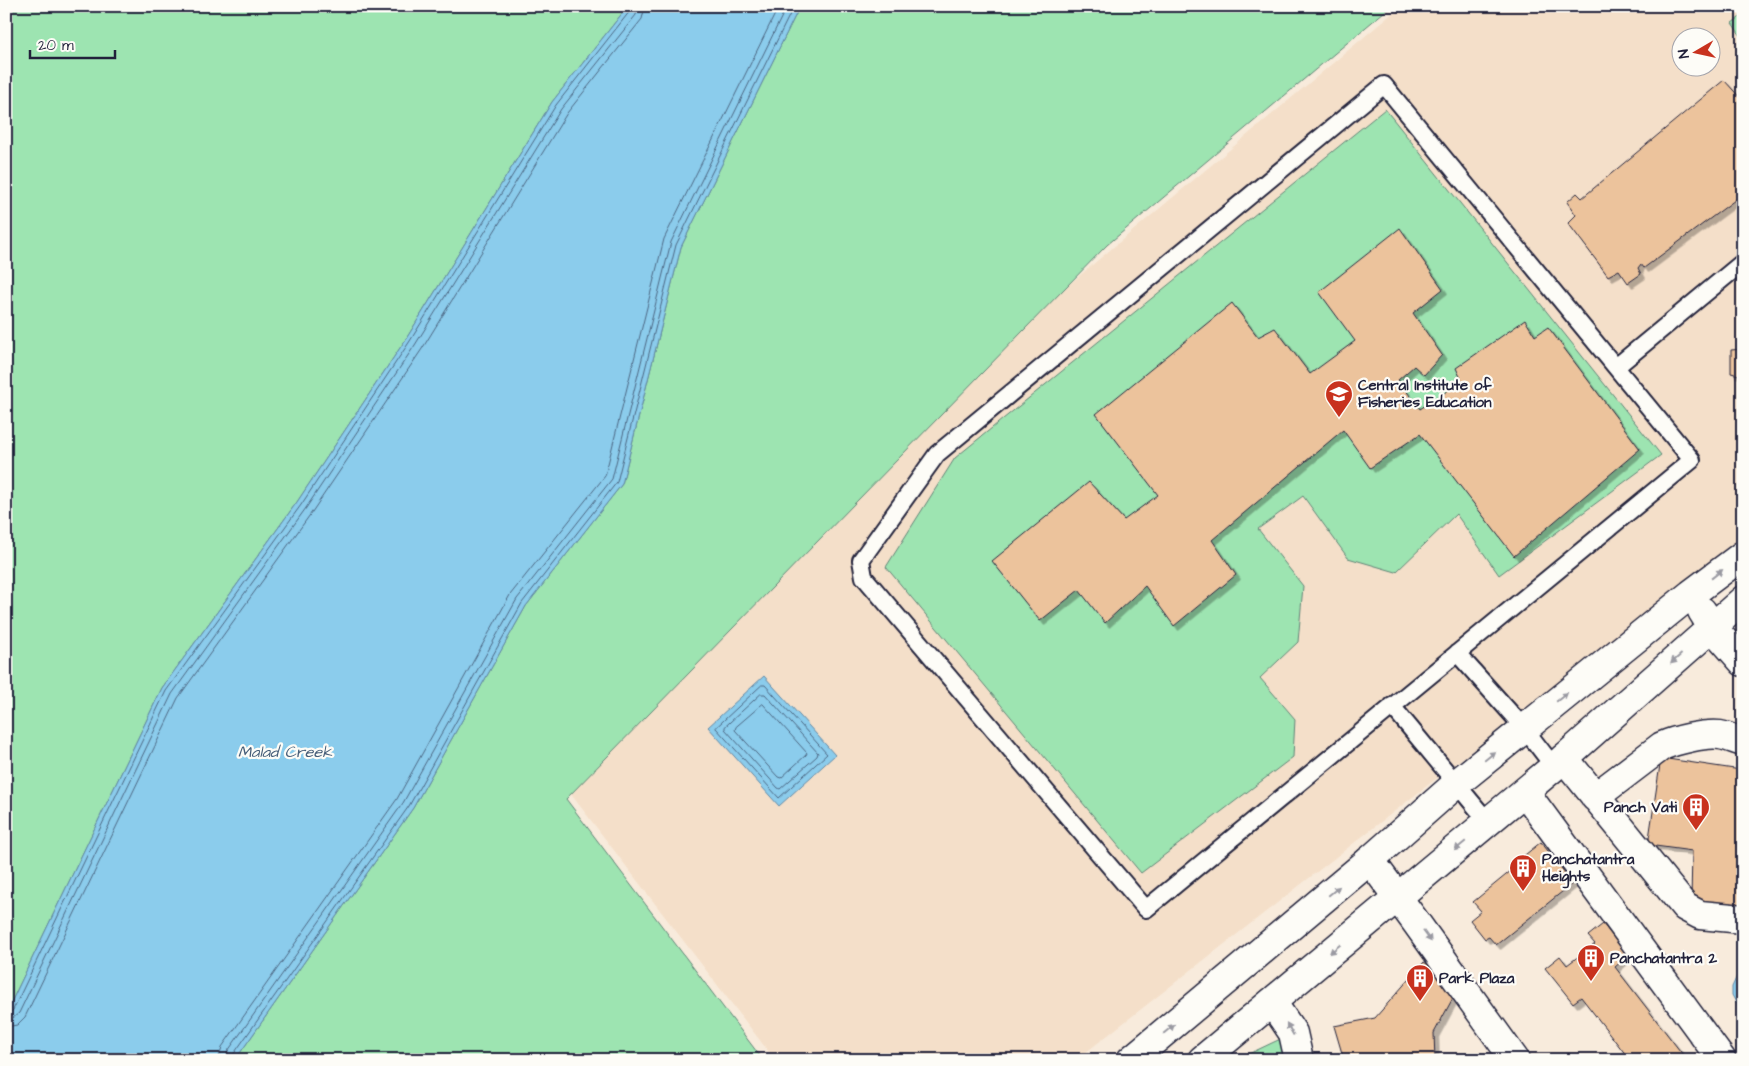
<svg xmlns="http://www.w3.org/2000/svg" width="1749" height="1066" font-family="'Architects Daughter',sans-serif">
	<defs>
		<filter id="shadow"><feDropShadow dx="4.5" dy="4.5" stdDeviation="0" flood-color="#0004"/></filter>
	</defs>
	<rect width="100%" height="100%" fill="#f8ebdc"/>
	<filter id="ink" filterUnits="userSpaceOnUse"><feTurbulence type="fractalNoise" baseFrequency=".02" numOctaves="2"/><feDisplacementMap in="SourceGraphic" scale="10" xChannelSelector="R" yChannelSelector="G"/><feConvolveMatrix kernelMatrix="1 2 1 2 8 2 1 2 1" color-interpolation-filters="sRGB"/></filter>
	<g filter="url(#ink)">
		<!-- built -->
		<path fill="#f4dfc9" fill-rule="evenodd" d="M 1401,6 L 1743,6 L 1743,539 L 1076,1060 L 775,1060 L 570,793 L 1054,297 ZM 1682,38 L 1712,38 L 1712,68 L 1682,68 Z"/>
		<!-- green -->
		<path fill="#9de4b1" stroke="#608376" d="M 6,6 L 628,6 L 552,102 L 406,339 L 297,502 L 162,688 L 6,1013 Z
			M 800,6 L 1391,6 L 1107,245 L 566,799 L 763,1060 L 235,1060 L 413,808 L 526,606 L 622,484 L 681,247 Z
			M 1743,15 L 1743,39 L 1732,23 Z
			M 1385,109 L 1661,455 L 1499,575 L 1456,514 L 1396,572 L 1348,558 L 1303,496 L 1258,529 L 1303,586 L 1298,642 L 1260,678 L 1295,719 L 1293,757 L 1141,873 L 886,567 L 955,458 Z
			M 1293,1033 L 1309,1060 L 1236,1060 Z"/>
		<!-- water -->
		<path fill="#8bccec" stroke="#6188a5" d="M 628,6 L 800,6 L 681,247 L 622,484 L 526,606 L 413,808 L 235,1060 L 6,1060 L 6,1013 L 162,688 L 297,502 L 406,339 L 552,102 Z
			M 764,676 L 835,755 L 779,806 L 708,727 Z
			M 1743,974 L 1743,1026 L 1740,1010 L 1732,995 L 1732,987 L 1737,976 Z"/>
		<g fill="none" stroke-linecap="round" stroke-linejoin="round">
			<!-- shore -->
			<path stroke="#4c6682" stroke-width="1" d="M 762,685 L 765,685 L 827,754 L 779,798 L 716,728 Z
				M 761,694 L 765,694 L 818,753 L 817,756 L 780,789 L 778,788 L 725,729 L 725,727 Z
				M 763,704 L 807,753 L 806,755 L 781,778 L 778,777 L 735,730 L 736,727 Z
				M 6,1013 L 10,1013 L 13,1010 L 166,691 L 301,505 L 410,341 L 556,105 L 630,11 L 632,6
				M 6,1020 L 13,1018 L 19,1013 L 172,694 L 306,508 L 415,345 L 561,109 L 636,15 L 638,6
				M 6,1027 L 17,1025 L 25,1017 L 178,698 L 312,512 L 422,349 L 567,113 L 642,19 L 645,6
				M 218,1060 L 222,1047 L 397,799 L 510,595 L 605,476 L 664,239 L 779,6
				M 225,1060 L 228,1051 L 403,803 L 517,599 L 612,479 L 671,242 L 787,6
				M 232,1060 L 233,1055 L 409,806 L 522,603 L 617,482 L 676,245 L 794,6"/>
		</g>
		<!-- building -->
		<path fill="#ecc39c" stroke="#22223b" filter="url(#shadow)" d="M 1724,80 L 1743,101 L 1743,194 L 1644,268 L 1641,264 L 1638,268 L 1641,274 L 1628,283 L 1619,270 L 1608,276 L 1568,223 L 1576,215 L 1567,202 L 1577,193 L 1582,198 Z
			M 1400,228 L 1443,289 L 1413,313 L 1442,355 L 1424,375 L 1414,366 L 1398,380 L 1420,409 L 1462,381 L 1456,368 L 1525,320 L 1535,336 L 1548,327 L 1640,449 L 1514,556 L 1420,434 L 1370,468 L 1343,430 L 1212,540 L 1236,575 L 1174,626 L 1145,586 L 1105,623 L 1079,590 L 1040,621 L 992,561 L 1089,482 L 1124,520 L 1158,495 L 1096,414 L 1232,303 L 1258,337 L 1275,328 L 1310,374 L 1355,341 L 1319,292 Z
			M 1743,349 L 1743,376 L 1731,373 L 1731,350 Z
			M 1661,758 L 1741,770 L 1740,818 L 1743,818 L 1743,906 L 1691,901 L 1692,851 L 1648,845 Z
			M 1541,842 L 1573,883 L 1496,945 L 1489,937 L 1485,939 L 1470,920 L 1481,911 L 1473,902 L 1517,866 L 1515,863 Z
			M 1603,924 L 1628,956 L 1615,967 L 1687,1060 L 1630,1060 L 1581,997 L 1573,1003 L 1545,968 L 1560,956 L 1567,965 L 1595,944 L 1588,936 Z
			M 1424,962 L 1460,985 L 1434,1033 L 1435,1060 L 1344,1060 L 1334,1026 L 1375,1018 Z"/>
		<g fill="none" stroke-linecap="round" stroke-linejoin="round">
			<!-- service casing -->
			<g stroke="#22223b" stroke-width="20">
				<path id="service" d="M 1384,85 L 1692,460 L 1146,909 L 864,577 L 861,560 L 937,454 Z
					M 1616,367 L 1743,262
					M 1457,653 L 1524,728 L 1554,767
					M 1392,706 L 1488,822"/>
			</g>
			<!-- minor casing -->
			<g stroke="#22223b" stroke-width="31">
				<path id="minor" d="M 1564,758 L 1685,907 L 1700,915 L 1743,919
					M 1525,792 L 1722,1060
					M 1595,797 L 1662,746 C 1676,740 1705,733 1720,735 C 1727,736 1736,740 1743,742
					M 1370,860 L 1415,921 L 1515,1060
					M 1272,1002 L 1293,1033 L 1299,1060"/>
			</g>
			<!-- tertiary casing -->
			<g stroke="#22223b" stroke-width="31">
				<path id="tertiary" d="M 1702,611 L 1712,627 L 1743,662
					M 1131,1060 L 1370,860 L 1456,784 L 1691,594 L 1743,555
					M 1202,1060 L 1554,767 L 1743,600"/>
			</g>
			<!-- service -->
			<use href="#service" stroke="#fdfcf7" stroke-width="16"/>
			<!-- minor -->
			<use href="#minor" stroke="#fdfcf7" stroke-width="28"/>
			<!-- tertiary -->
			<use href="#tertiary" stroke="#fdfcf7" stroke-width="28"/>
		</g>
		<!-- one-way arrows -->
		<defs><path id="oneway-solid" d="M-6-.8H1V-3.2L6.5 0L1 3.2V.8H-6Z" transform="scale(1.25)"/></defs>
		<g fill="#9a9aa2">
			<use href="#oneway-solid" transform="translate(1717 574) rotate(-38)"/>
			<use href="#oneway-solid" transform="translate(1676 659) rotate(138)"/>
			<use href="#oneway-solid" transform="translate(1562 697) rotate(-39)"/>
			<use href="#oneway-solid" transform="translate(1490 756) rotate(-39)"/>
			<use href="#oneway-solid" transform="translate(1460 846) rotate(140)"/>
			<use href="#oneway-solid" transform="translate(1334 891) rotate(-40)"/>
			<use href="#oneway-solid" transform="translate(1427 936) rotate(54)"/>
			<use href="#oneway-solid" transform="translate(1335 949) rotate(140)"/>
			<use href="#oneway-solid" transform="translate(1169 1029) rotate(-40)"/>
			<use href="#oneway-solid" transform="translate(1290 1029) rotate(-120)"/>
		</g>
	</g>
	<!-- icons -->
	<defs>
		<g id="university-pin" transform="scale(1.4375)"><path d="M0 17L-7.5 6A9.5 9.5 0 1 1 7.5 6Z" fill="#c8321e" stroke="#fdfcf7"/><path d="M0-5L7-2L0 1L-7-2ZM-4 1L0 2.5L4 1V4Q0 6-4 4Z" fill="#fff"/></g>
		<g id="building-pin" transform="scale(1.4375)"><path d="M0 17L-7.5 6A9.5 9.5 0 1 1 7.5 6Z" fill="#c8321e" stroke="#fdfcf7"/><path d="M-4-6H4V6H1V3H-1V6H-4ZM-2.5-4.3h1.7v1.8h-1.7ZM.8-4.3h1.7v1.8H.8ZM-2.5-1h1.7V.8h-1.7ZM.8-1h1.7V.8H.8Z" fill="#fff"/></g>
	</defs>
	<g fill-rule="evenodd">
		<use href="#university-pin" x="1339" y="394"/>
		<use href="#building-pin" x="1696" y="807"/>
		<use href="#building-pin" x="1523" y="868"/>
		<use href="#building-pin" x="1591" y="958"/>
		<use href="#building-pin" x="1420" y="978"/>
	</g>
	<g text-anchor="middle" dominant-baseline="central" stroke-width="4.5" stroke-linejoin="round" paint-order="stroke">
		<!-- poi labels -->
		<g font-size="15" font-weight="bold" fill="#22223b" stroke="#fdfcf7" text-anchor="start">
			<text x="1358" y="385">Central Institute of<tspan x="1358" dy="17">Fisheries Education</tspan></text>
			<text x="1677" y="807" text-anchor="end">Panch Vati</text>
			<text x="1542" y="859">Panchatantra<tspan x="1542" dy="17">Heights</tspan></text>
			<text x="1610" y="958">Panchatantra 2</text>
			<text x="1439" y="978">Park Plaza</text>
		</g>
		<!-- water labels -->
		<g font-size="16" font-style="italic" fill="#475e79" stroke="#fdfcf7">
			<text x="285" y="752">Malad Creek</text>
		</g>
	</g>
	<!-- margin -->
	<rect width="1749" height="1066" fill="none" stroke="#fdfcf7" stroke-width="25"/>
	<rect x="12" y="12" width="1724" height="1041" fill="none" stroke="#22223b" stroke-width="2" filter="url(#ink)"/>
	<!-- north arrow -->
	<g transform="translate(1696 52) rotate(261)"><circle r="24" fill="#fdfcf7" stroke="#a5a5ac"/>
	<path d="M0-4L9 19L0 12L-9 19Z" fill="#c8321e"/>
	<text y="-8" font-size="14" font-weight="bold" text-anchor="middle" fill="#22223b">N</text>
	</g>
	<!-- scale -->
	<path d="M30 50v8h85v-8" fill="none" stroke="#22223b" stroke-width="2.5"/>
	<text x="38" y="50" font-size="15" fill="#22223b" stroke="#fdfcf7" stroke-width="4" paint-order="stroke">20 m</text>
</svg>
